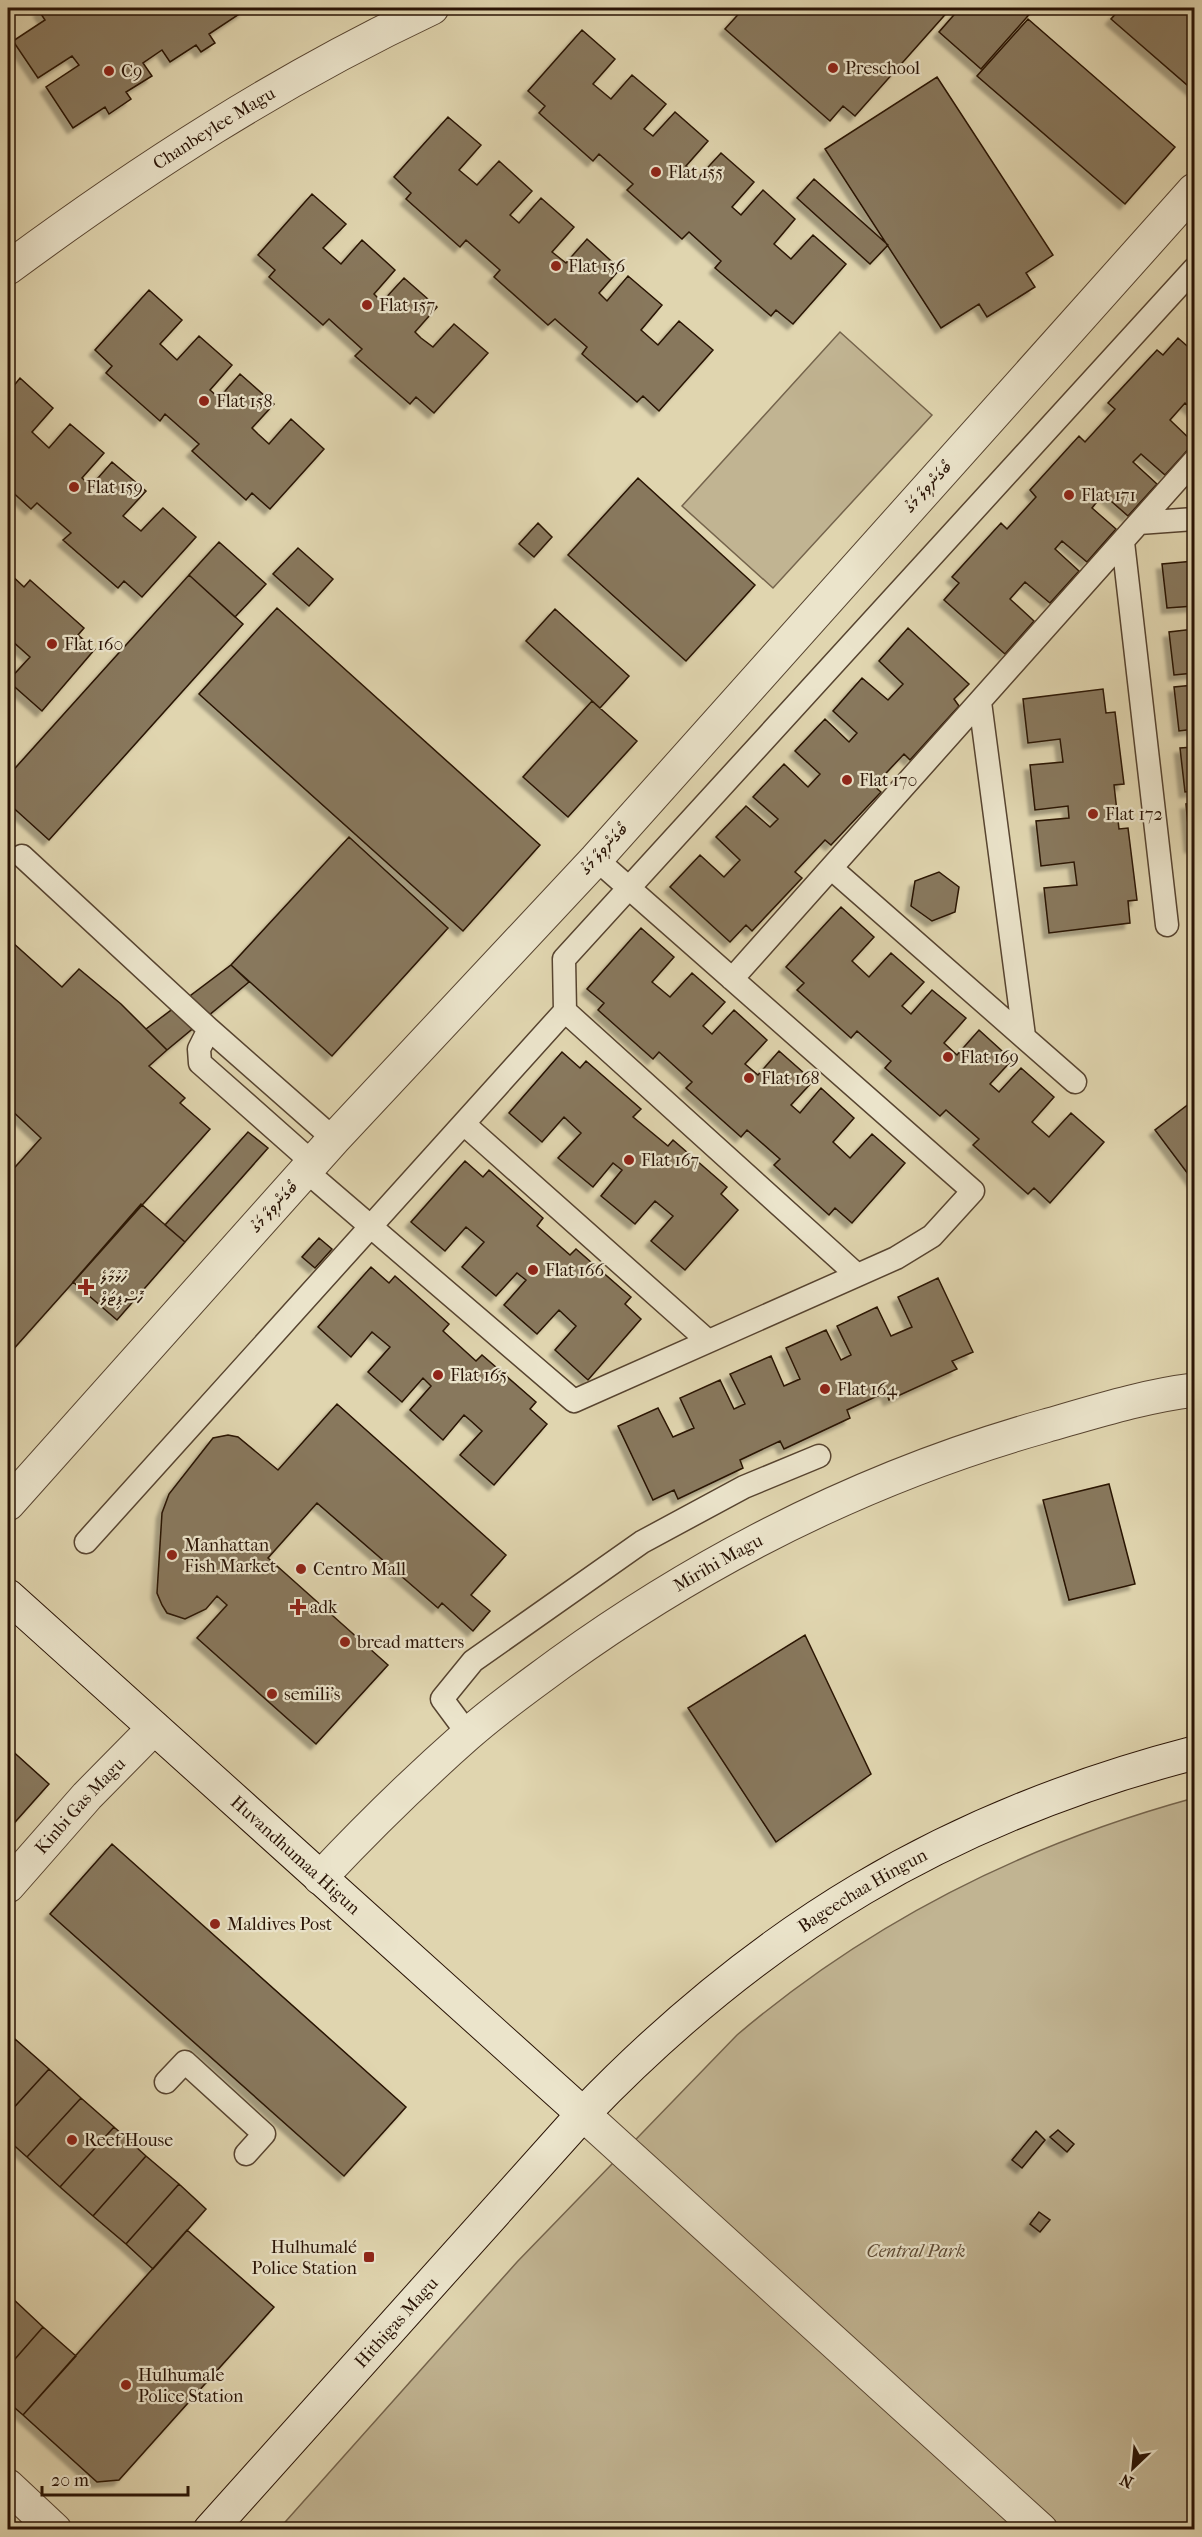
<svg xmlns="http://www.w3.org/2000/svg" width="1202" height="2537" font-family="'IM FELL French Canon','Noto Sans Thaana',serif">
	<defs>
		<filter id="shadow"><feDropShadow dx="-5.5" dy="5.5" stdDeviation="1.5" flood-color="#0004"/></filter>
	</defs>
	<rect width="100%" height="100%" fill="#e0d5af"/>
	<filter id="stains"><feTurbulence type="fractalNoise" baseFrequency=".00333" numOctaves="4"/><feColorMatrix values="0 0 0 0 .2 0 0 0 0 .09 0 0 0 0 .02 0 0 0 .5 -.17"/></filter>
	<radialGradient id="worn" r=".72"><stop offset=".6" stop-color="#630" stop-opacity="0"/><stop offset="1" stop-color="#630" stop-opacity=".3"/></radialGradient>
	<!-- green -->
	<path fill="#c1b492" stroke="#75644c" stroke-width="1.5" d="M 840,332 L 932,415 L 773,588 L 682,506 Z
		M 1194,1798 L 1194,2529 L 278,2530 L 517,2262 L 737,2035 C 870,1922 1026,1844 1194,1798 Z"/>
	<!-- building -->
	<path fill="#88785d" stroke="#291305" stroke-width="1.5" filter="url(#shadow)" d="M 44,8 L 241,8 L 244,11 L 209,34 L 215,43 L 201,52 L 196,45 L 170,62 L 162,50 L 143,63 L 152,76 L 126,92 L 131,99 L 109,114 L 105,107 L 73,128 L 46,87 L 79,65 L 72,56 L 38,78 L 13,41 L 45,20 L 39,11 Z
		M 744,8 L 951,8 L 855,116 L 843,106 L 830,121 L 725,29 Z
		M 960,8 L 1032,8 L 1034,9 L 981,69 L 939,32 Z
		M 1121,8 L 1194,8 L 1194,91 L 1111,19 Z
		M 1028,19 L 1175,147 L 1125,204 L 977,76 Z
		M 582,30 L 615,59 L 593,84 L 611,99 L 632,75 L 666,104 L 644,129 L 653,136 L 675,112 L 708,141 L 686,166 L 699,177 L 721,153 L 754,182 L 732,207 L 741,215 L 763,190 L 795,219 L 774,244 L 791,259 L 813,235 L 846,264 L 793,324 L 776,310 L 771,316 L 715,268 L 721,261 L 689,232 L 682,239 L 627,190 L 633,184 L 599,154 L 593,161 L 539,113 L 545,106 L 528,91 Z
		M 937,77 L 1053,255 L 1026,273 L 1035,287 L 987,317 L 979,304 L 941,328 L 825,149 Z
		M 448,117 L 481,145 L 459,170 L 477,185 L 499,161 L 532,191 L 510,215 L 519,223 L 541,198 L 574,227 L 552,252 L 566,263 L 587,239 L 620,269 L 599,293 L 607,301 L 628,276 L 662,305 L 641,330 L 658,345 L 679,321 L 713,350 L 659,411 L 643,396 L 637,402 L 582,354 L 587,347 L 555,319 L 548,325 L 494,277 L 500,270 L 466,240 L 460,247 L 406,199 L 411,193 L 394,177 Z
		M 814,179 L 888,245 L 870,264 L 797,198 Z
		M 312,194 L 346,224 L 323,248 L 341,264 L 362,240 L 395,270 L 374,294 L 382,302 L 404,278 L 437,307 L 415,332 L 421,338 L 433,347 L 454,324 L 488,353 L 434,413 L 416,397 L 410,404 L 355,356 L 362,349 L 329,319 L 323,325 L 269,277 L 275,270 L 258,255 Z
		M 149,290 L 182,320 L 160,344 L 177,360 L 199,336 L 232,365 L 210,390 L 219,398 L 240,374 L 274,404 L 252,428 L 258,434 L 269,444 L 291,419 L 324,449 L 270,509 L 252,493 L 246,500 L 192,451 L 199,444 L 165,414 L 160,421 L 106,373 L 112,366 L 95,350 Z
		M 1178,338 L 1194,352 L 1194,411 L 1185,403 L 1170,420 L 1194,443 L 1165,475 L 1141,454 L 1133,462 L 1157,484 L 1128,516 L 1103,494 L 1092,508 L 1116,529 L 1087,562 L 1062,541 L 1055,549 L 1079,571 L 1050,603 L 1025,582 L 1010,599 L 1034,621 L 1005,654 L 944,600 L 959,583 L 952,577 L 1001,523 L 1007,529 L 1036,497 L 1030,490 L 1079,436 L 1085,442 L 1115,409 L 1108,403 L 1157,350 L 1163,355 Z
		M 20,378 L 53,408 L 32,432 L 49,448 L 70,424 L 104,453 L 82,478 L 91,486 L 112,462 L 146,491 L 123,516 L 141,531 L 163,508 L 196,537 L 142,597 L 124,581 L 118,588 L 63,540 L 71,533 L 37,503 L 31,509 L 8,488 L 8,393 Z
		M 638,478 L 755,585 L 686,661 L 568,555 Z
		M 538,523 L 552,537 L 534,557 L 519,544 Z
		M 219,542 L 266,584 L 235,617 L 189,575 Z
		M 298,548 L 333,579 L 309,606 L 273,574 Z
		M 1194,561 L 1194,606 L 1167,608 L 1162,564 Z
		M 8,572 L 24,587 L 30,580 L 84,628 L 78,635 L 95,649 L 42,711 L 8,681 L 30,657 L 12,641 L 8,647 Z
		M 189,575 L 243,624 L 49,840 L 8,803 L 8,776 Z
		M 277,608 L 540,845 L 463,931 L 199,694 Z
		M 555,609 L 629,676 L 600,708 L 526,641 Z
		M 908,628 L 969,684 L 954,699 L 959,706 L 910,760 L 904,754 L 874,786 L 881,792 L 831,845 L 825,840 L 795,872 L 802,878 L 752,931 L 746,925 L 730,942 L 670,887 L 700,855 L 724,877 L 740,860 L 716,837 L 746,806 L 770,827 L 778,819 L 753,797 L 784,764 L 808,787 L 820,774 L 795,751 L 825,719 L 849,742 L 857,733 L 833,711 L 862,678 L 888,700 L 903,684 L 879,661 Z
		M 1194,629 L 1194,673 L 1174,675 L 1169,632 Z
		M 1194,685 L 1194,729 L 1179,731 L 1174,687 Z
		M 1103,689 L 1106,713 L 1115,712 L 1124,784 L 1114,785 L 1119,829 L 1128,828 L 1137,900 L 1128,901 L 1130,923 L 1049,933 L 1044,888 L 1077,885 L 1074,862 L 1041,866 L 1036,821 L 1069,818 L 1068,806 L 1035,810 L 1030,765 L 1063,762 L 1060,739 L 1028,743 L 1023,699 Z
		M 592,701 L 637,741 L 568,817 L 523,777 Z
		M 1194,747 L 1194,791 L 1185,792 L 1180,748 Z
		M 1194,803 L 1194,847 L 1190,847 L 1186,804 Z
		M 349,837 L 448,928 L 332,1056 L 231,965 Z
		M 939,872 L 959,887 L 955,912 L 932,921 L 911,906 L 915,881 Z
		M 841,907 L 874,937 L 852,961 L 869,977 L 891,953 L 924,982 L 902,1006 L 911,1014 L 932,990 L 966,1018 L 944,1043 L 957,1055 L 979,1030 L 1012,1060 L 990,1084 L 999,1092 L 1021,1068 L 1054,1097 L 1032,1122 L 1049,1137 L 1071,1113 L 1104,1142 L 1050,1203 L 1034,1188 L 1028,1194 L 973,1145 L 979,1139 L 946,1110 L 940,1116 L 885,1068 L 891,1061 L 857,1031 L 851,1038 L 797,990 L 804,983 L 786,967 Z
		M 641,928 L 674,957 L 652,982 L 670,997 L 692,973 L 725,1002 L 703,1026 L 712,1034 L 734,1010 L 767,1040 L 745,1064 L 758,1075 L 779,1051 L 813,1081 L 791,1105 L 800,1113 L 821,1088 L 854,1118 L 833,1142 L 850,1158 L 872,1134 L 905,1163 L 852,1223 L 835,1208 L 829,1215 L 774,1165 L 780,1159 L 747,1130 L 741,1137 L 686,1088 L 692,1082 L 659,1052 L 653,1059 L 598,1010 L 604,1003 L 587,989 Z
		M 12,942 L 62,987 L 79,969 L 121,1004 L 167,1050 L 149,1066 L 185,1098 L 180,1103 L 210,1129 L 10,1353 L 8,1350 L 8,1175 L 41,1138 L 8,1107 L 8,947 Z
		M 231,965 L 249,982 L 167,1050 L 146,1029 Z
		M 562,1052 L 580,1068 L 586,1061 L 641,1109 L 633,1117 L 668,1146 L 673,1140 L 727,1187 L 721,1194 L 738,1210 L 685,1270 L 651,1241 L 673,1216 L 655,1201 L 635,1224 L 601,1196 L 622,1170 L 613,1163 L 593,1187 L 558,1158 L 581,1133 L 564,1117 L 542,1142 L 509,1113 Z
		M 1194,1100 L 1194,1182 L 1155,1130 Z
		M 248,1132 L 268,1148 L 185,1242 L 165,1225 Z
		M 465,1161 L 483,1177 L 489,1170 L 543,1218 L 537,1226 L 570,1255 L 576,1249 L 631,1297 L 625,1304 L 641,1319 L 588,1380 L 555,1350 L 576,1326 L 559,1310 L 537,1334 L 504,1305 L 526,1280 L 517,1273 L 496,1296 L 462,1267 L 484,1242 L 466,1227 L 445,1251 L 411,1222 Z
		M 141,1204 L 185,1242 L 117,1320 L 73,1282 Z
		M 319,1238 L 332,1249 L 315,1268 L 302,1257 Z
		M 371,1267 L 389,1283 L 395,1276 L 449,1324 L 443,1331 L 476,1361 L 482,1355 L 536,1402 L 530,1409 L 547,1424 L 494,1485 L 460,1455 L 482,1431 L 471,1421 L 464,1415 L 443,1440 L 410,1410 L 431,1386 L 423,1378 L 402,1402 L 368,1372 L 390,1347 L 372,1332 L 351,1357 L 318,1327 Z
		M 938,1278 L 973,1352 L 952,1361 L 957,1369 L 889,1400 L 886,1392 L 847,1410 L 850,1418 L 784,1449 L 780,1441 L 740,1460 L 743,1468 L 678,1499 L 674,1490 L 653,1500 L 618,1426 L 658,1408 L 673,1437 L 694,1428 L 680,1398 L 720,1380 L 734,1409 L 745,1404 L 730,1374 L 771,1356 L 784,1386 L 800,1379 L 786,1348 L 826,1330 L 841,1360 L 851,1355 L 837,1326 L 877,1307 L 891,1336 L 912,1327 L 898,1297 Z
		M 337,1404 L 506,1555 L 471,1595 L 490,1611 L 473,1631 L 442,1603 L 438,1608 L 317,1503 L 268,1558 L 388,1665 L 316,1744 L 197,1638 L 227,1605 L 217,1596 L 206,1609 L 185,1619 L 167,1613 L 162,1605 L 157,1593 L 162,1513 L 169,1494 L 213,1438 L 228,1435 L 238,1437 L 278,1470 Z
		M 1109,1484 L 1135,1584 L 1069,1600 L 1043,1500 Z
		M 805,1635 L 871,1774 L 776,1842 L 688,1708 Z
		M 8,1747 L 49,1784 L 8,1830 Z
		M 112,1844 L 406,2107 L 344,2176 L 50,1914 Z
		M 15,2039 L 49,2069 L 8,2114 L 8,2047 Z
		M 49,2069 L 81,2098 L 27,2157 L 8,2140 L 8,2114 Z
		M 81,2098 L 114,2127 L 60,2187 L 27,2157 Z
		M 114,2127 L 146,2156 L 93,2216 L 60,2187 Z
		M 1058,2130 L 1074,2144 L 1067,2152 L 1050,2137 Z
		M 1036,2131 L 1045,2140 L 1022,2168 L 1012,2160 Z
		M 146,2156 L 179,2184 L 126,2244 L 93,2216 Z
		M 179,2184 L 206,2209 L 153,2269 L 126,2244 Z
		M 1039,2212 L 1050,2220 L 1040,2232 L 1030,2224 Z
		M 187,2230 L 274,2307 L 119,2480 L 97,2482 L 23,2415 Z
		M 11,2297 L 43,2327 L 8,2367 L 8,2301 Z
		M 43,2327 L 76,2356 L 23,2415 L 8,2402 L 8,2367 Z"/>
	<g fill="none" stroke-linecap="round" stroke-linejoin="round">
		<!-- lane casing -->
		<g stroke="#574430" stroke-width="25">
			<path id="lane" d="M 1139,523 L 1194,519
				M 1123,542 L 1167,925
				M 980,702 L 1024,1036
				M 22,856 L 209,1029
				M 831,868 L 1075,1082
				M 732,979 L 1194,461
				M 565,1011 L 857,1275
				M 464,1124 L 708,1341
				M 313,1163 L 200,1063 L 199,1049 L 209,1029 L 334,1139
				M 306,1171 L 574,1401 L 896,1258 L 932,1236 L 973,1191 L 596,859
				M 86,1542 L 565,1011 L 564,959 L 1194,269
				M 468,1734 L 442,1699 L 473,1661 L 642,1542 L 744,1487 L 819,1456
				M 166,2082 L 185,2062 L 264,2134 L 246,2154"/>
		</g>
		<!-- street casing -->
		<g stroke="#574430" stroke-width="35">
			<g id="street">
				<path id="s1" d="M 8,268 C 142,169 281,79 432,8"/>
				<path d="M 8,1504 L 334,1139 L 596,859 L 1194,190"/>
				<path id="s2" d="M 320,1878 C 367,1828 416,1780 467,1735 C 496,1709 529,1686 560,1663 C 707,1557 871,1475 1045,1426 C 1094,1412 1144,1396 1194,1390"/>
				<path id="s3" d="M 8,1886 L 87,1796 L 154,1728"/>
				<path d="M 583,2114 L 1041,2530"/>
				<path d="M 8,2486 L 55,2530"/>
			</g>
		</g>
		<!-- secondary casing -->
		<g stroke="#291305" stroke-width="35">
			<g id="secondary">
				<path id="s4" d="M 8,1596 L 583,2114"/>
				<path id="s5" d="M 210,2530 L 583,2114 C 760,1930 947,1817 1194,1753"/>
			</g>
		</g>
		<!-- lane -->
		<use href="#lane" stroke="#ebe4cb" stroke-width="22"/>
		<!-- street -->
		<use href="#street" stroke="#ebe4cb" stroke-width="33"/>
		<!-- secondary -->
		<use href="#secondary" stroke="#ebe4cb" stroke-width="33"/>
	</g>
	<!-- markers -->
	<g fill="#8f2418" stroke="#ebe4cb" stroke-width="2">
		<circle cx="833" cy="68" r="6"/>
		<circle cx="109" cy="71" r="6"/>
		<circle cx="656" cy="172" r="6"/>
		<circle cx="556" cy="266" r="6"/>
		<circle cx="367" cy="305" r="6"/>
		<circle cx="204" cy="401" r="6"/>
		<circle cx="74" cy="487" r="6"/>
		<circle cx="1069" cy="495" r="6"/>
		<circle cx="52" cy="644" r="6"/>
		<circle cx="847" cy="780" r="6"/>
		<circle cx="1093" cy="814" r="6"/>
		<circle cx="948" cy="1057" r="6"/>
		<circle cx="749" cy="1078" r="6"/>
		<circle cx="629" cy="1160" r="6"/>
		<circle cx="533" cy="1270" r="6"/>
		<path d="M83 1278h6v6h6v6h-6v6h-6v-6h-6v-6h6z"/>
		<circle cx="438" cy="1375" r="6"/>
		<circle cx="825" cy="1389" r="6"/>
		<circle cx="172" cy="1555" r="6"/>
		<circle cx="301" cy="1569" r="6"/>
		<path d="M295 1598h6v6h6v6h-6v6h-6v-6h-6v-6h6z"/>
		<circle cx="345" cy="1642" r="6"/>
		<circle cx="272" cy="1694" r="6"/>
		<circle cx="215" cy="1924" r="6"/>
		<circle cx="72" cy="2140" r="6"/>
		<rect x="363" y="2251" width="12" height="12" rx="3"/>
		<circle cx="126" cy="2385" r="6"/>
	</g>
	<g text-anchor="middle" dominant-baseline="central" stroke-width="4.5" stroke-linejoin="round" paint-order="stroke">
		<!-- poi labels -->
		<g font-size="18" fill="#291305" stroke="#ebe4cb" text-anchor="start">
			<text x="845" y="68">Preschool</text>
			<text x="121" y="71">C9</text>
			<text x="668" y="172">Flat 155</text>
			<text x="568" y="266">Flat 156</text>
			<text x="379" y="305">Flat 157</text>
			<text x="216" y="401">Flat 158</text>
			<text x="86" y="487">Flat 159</text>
			<text x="1081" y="495">Flat 171</text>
			<text x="64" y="644">Flat 160</text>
			<text x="859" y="780">Flat 170</text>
			<text x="1105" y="814">Flat 172</text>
			<text x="960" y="1057">Flat 169</text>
			<text x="761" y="1078">Flat 168</text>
			<text x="641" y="1160">Flat 167</text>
			<text x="545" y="1270">Flat 166</text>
			<text x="100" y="1277">ހުޅުމާލެ<tspan x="100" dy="21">ހޮސްޕިޓަލް</tspan></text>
			<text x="450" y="1375">Flat 165</text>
			<text x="837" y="1389">Flat 164</text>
			<text x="184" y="1545">Manhattan<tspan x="184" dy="21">Fish Market</tspan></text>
			<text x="313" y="1569">Centro Mall</text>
			<text x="310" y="1607">adk</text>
			<text x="357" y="1642">bread matters</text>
			<text x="284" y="1694">semili's</text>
			<text x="227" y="1924">Maldives Post</text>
			<text x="84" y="2140">Reef House</text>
			<text x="357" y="2247" text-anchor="end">Hulhumalé<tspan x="357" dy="21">Police Station</tspan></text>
			<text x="138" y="2375">Hulhumale<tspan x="138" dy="21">Police Station</tspan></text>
		</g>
		<!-- street labels -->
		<g font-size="18" fill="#291305" stroke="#ebe4cb">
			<text stroke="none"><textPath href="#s1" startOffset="249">Chanbeylee Magu</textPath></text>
			<text transform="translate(928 487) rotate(-48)">ބޯގަންވިލާ މަގު</text>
			<text transform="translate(604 849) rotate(-48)">ބޯގަންވިލާ މަގު</text>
			<text transform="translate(274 1207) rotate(-48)">ބޯގަންވިލާ މަގު</text>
			<text stroke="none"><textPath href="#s2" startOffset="510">Mirihi Magu</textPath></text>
			<text stroke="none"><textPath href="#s3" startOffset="108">Kinbi Gas Magu</textPath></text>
			<text stroke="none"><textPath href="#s4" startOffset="387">Huvandhumaa Higun</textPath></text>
			<text stroke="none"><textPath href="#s5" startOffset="918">Bageechaa Hingun</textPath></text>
			<text stroke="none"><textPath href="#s5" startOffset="279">Hithigas Magu</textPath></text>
		</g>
		<!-- park labels -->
		<g font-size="18" font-style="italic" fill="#5e4b36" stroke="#ebe4cb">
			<text x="916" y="2251">Central Park</text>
		</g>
	</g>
	<!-- margin -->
	<rect width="1202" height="2537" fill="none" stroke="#e0d5af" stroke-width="30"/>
	<rect x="9" y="9" width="1184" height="2519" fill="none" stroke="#291305" stroke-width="3"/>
	<rect x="15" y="15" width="1172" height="2507" fill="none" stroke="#291305" stroke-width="1.5"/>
	<!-- north arrow -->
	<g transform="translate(1133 2468) rotate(206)" stroke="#ebe4cb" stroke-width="4.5" paint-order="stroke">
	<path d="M0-4.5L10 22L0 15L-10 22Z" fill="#291305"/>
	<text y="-9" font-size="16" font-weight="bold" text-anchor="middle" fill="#291305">N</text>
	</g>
	<!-- scale -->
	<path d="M42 2486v9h146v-9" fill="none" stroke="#291305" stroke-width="3"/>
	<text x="51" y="2486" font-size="18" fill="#291305" stroke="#ebe4cb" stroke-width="4.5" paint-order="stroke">20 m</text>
	<rect width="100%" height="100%" filter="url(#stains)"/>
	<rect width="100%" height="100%" fill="url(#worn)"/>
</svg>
